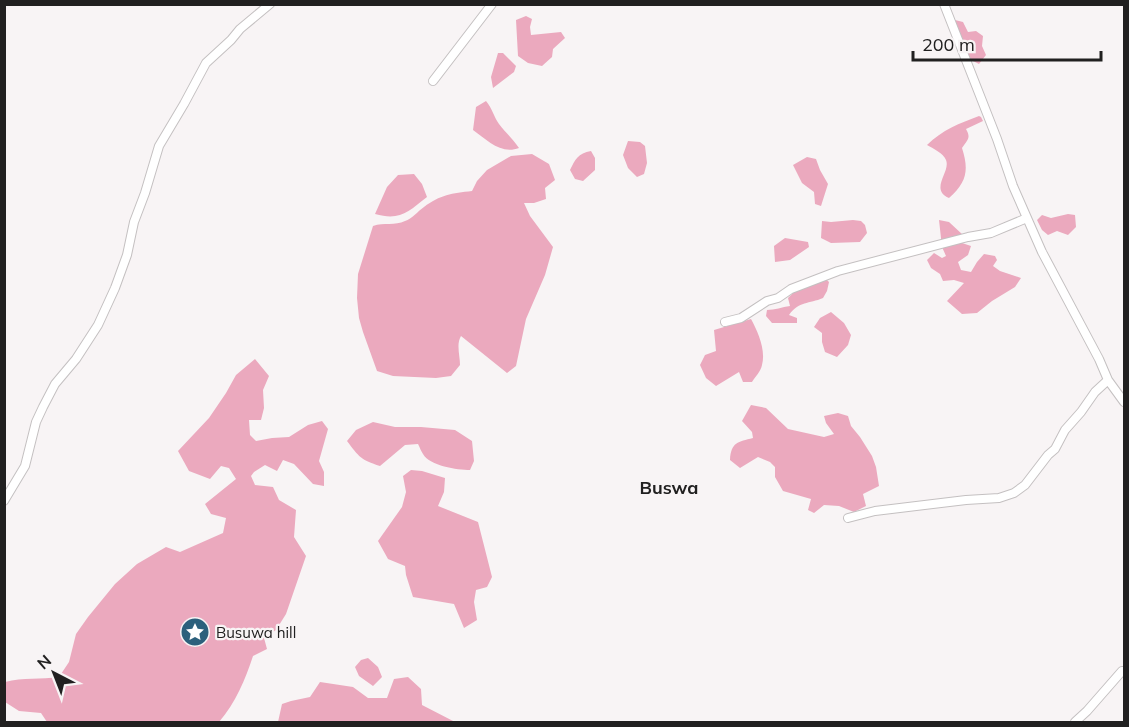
<svg xmlns="http://www.w3.org/2000/svg" width="1129" height="727" font-family="Mulish,sans-serif">
	<rect width="100%" height="100%" fill="#f8f4f5"/>
	<!-- forest -->
	<path fill="#eba9be" d="M 526,16 L 532,19 L 530,27 L 531,35 L 561,32 L 565,38 L 553,49 L 552,57 L 542,66 L 528,63 L 518,56 L 516,20 Z
		M 955,20 L 963,22 L 968,32 L 976,31 L 983,36 L 982,46 L 986,55 L 979,64 L 969,59 Z
		M 498,53 L 503,53 L 516,66 L 514,72 L 493,88 L 491,77 Z
		M 486,101 C 492,108 494,117 499,124 C 505,132 513,139 519,148 C 501,155 487,140 473,130 L 476,107 Z
		M 979,116 L 981,117 L 983,121 L 966,129 C 971,138 968,139 962,148 C 969,170 967,182 949,198 C 929,189 951,172 946,160 C 943,153 934,149 927,145 C 942,130 960,123 979,116 Z
		M 628,141 L 640,142 L 645,146 L 647,163 L 644,174 L 637,177 L 628,168 L 623,155 Z
		M 591,151 L 595,158 L 595,170 L 583,181 L 575,179 L 570,170 C 575,160 578,153 591,151 Z
		M 532,154 L 549,164 L 555,180 L 545,188 L 546,199 L 534,203 L 524,203 L 530,216 L 553,247 L 545,275 L 526,319 L 516,366 L 507,373 L 461,336 C 456,344 460,356 460,365 L 451,376 L 436,378 L 393,376 L 377,371 L 363,332 L 359,318 L 357,298 L 358,274 L 373,226 C 384,222 395,226 405,221 C 412,219 418,211 424,207 C 440,195 452,193 472,191 L 477,181 L 487,170 L 511,156 Z
		M 807,157 L 816,159 L 820,170 L 828,184 L 821,206 L 815,204 L 814,192 L 802,183 L 793,165 Z
		M 414,174 L 422,184 L 427,197 C 408,212 400,221 375,214 L 387,187 L 398,175 Z
		M 1068,214 L 1075,215 L 1076,227 L 1068,235 L 1057,231 L 1048,235 L 1042,230 L 1037,220 L 1042,215 L 1051,218 Z
		M 853,220 L 861,221 L 865,225 L 867,233 L 860,242 L 831,243 L 821,238 L 822,221 L 831,222 Z
		M 939,220 L 949,222 L 963,235 L 959,242 L 971,246 L 968,255 L 958,262 L 961,270 L 971,272 L 977,262 L 984,254 L 995,256 L 997,260 L 993,266 L 1000,271 L 1021,278 L 1015,287 L 992,301 L 977,313 L 962,314 L 947,301 L 964,283 L 954,280 L 943,281 L 940,274 L 931,268 L 927,260 L 934,253 L 942,258 L 946,256 L 942,247 Z
		M 785,238 L 808,242 L 809,247 L 790,260 L 775,262 L 774,246 Z
		M 826,279 L 829,282 L 827,291 L 823,298 C 809,304 799,301 789,315 L 797,318 L 797,323 L 772,323 L 766,316 L 767,310 C 775,310 782,307 790,306 L 788,298 L 794,292 Z
		M 831,312 L 844,323 L 851,335 L 848,345 L 837,357 L 825,352 L 822,342 L 822,333 L 814,327 L 820,318 Z
		M 751,319 C 758,332 766,350 762,365 C 761,371 755,377 752,382 L 743,382 L 739,372 L 716,386 L 706,378 L 700,365 L 705,355 L 716,351 L 714,330 Z
		M 255,359 L 269,376 L 263,390 L 264,408 L 261,420 L 249,420 L 250,435 L 256,441 L 272,438 L 289,437 L 308,425 L 322,421 L 328,429 L 319,461 L 324,472 L 324,486 L 313,484 L 294,464 L 283,460 L 277,471 L 265,465 L 254,472 L 251,476 L 255,485 L 273,487 L 279,500 L 296,510 L 294,537 L 306,556 L 286,614 L 276,630 L 264,638 L 267,649 L 253,656 C 245,680 236,702 219,722 L 47,722 L 41,713 L 19,711 L 5,702 L 5,682 C 23,677 41,680 59,677 L 69,662 L 76,634 L 88,617 L 115,584 L 137,564 L 166,547 L 180,552 L 223,533 L 226,518 L 211,514 L 205,504 L 236,479 L 229,468 L 221,466 L 210,479 L 189,471 L 178,451 L 209,418 L 226,393 L 236,375 Z
		M 751,405 L 766,408 L 788,429 L 824,437 L 834,434 L 826,423 L 824,416 L 838,413 L 848,416 L 851,426 L 860,437 L 872,456 L 876,467 L 879,486 L 863,494 L 866,506 L 854,512 L 839,506 L 824,505 L 814,513 L 808,510 L 811,499 L 783,491 L 775,477 L 775,467 L 770,462 L 758,457 L 740,468 L 730,460 C 731,442 738,442 753,438 L 752,432 L 742,421 Z
		M 373,422 L 395,427 L 421,427 L 455,430 L 472,441 L 474,461 L 470,470 C 457,470 430,466 423,454 C 421,451 420,448 418,444 L 405,445 L 380,466 C 361,460 359,457 347,441 L 356,430 Z
		M 411,470 L 422,471 L 445,478 L 444,492 L 438,506 L 478,522 L 492,577 L 487,587 L 476,590 L 474,602 L 477,620 L 464,628 L 454,604 L 413,597 L 406,575 L 405,566 L 388,559 L 378,541 L 402,507 L 406,492 L 403,476 Z
		M 368,658 L 378,667 L 382,677 L 373,686 L 359,676 L 355,667 L 361,660 Z
		M 408,677 L 421,689 L 422,705 L 455,722 L 278,722 L 282,704 L 291,701 L 310,697 L 320,682 L 353,687 L 368,698 L 387,698 L 394,679 Z"/>
	<g fill="none" stroke-linecap="round" stroke-linejoin="round">
		<!-- minor casing -->
		<g stroke="#c4c0c1" stroke-width="10">
			<path id="minor" d="M 944,4 L 997,139 L 1013,186 L 1042,252 L 1099,359 L 1108,380 L 1124,402
				M 433,81 L 492,4
				M 725,322 L 741,318 L 767,301 L 778,298 L 791,289 L 838,271 L 968,237 L 991,233 L 1027,218
				M 4,501 L 25,466 L 36,422 L 43,407 L 55,384 L 76,359 L 98,325 L 115,288 L 127,255 L 134,222 L 145,193 L 159,146 L 184,104 L 206,63 L 231,40 L 240,29 L 270,4
				M 848,518 L 875,511 L 966,500 L 999,498 L 1014,493 L 1025,485 L 1048,455 L 1055,449 L 1065,430 L 1081,412 L 1095,392 L 1108,380
				M 1075,722 L 1087,711 L 1122,671 L 1124,671"/>
		</g>
		<!-- minor -->
		<use href="#minor" stroke="#fff" stroke-width="8"/>
	</g>
	<!-- icons -->
	<defs>
		<g id="sight-disc" transform="scale(1.5)"><circle r="9.5" fill="#2c607c" stroke="#f8f4f5"/><path d="M0-6L1.8-2.2L6-1.7L2.9 1.2L3.7 5.4L0 3.3L-3.7 5.4L-2.9 1.2L-6-1.7L-1.8-2.2Z" fill="#fff"/></g>
	</defs>
	<g fill-rule="evenodd">
		<use href="#sight-disc" x="195" y="632"/>
	</g>
	<g text-anchor="middle" dominant-baseline="central" stroke-width="4.5" stroke-linejoin="round" paint-order="stroke">
		<!-- poi labels -->
		<g font-size="15" fill="#212020" stroke="#f8f4f5" text-anchor="start">
			<text x="216" y="632">Busuwa hill</text>
		</g>
		<!-- quarter labels -->
		<g font-size="18" font-weight="bold" fill="#212020" stroke="#f8f4f5">
			<text x="669" y="487">Buswa</text>
		</g>
	</g>
	<!-- border -->
	<rect width="1129" height="727" fill="none" stroke="#212020" stroke-width="12"/>
	<!-- north arrow -->
	<g transform="translate(54 673) rotate(318)" stroke="#f8f4f5" stroke-width="4.5" paint-order="stroke">
	<path d="M0-4.5L10 22L0 15L-10 22Z" fill="#212020"/>
	<text y="-9" font-size="16" font-weight="bold" text-anchor="middle" fill="#212020">N</text>
	</g>
	<!-- scale -->
	<path d="M913 51v9h188v-9" fill="none" stroke="#212020" stroke-width="3"/>
	<text x="922" y="51" font-size="18" fill="#212020" stroke="#f8f4f5" stroke-width="4.5" paint-order="stroke">200 m</text>
</svg>
